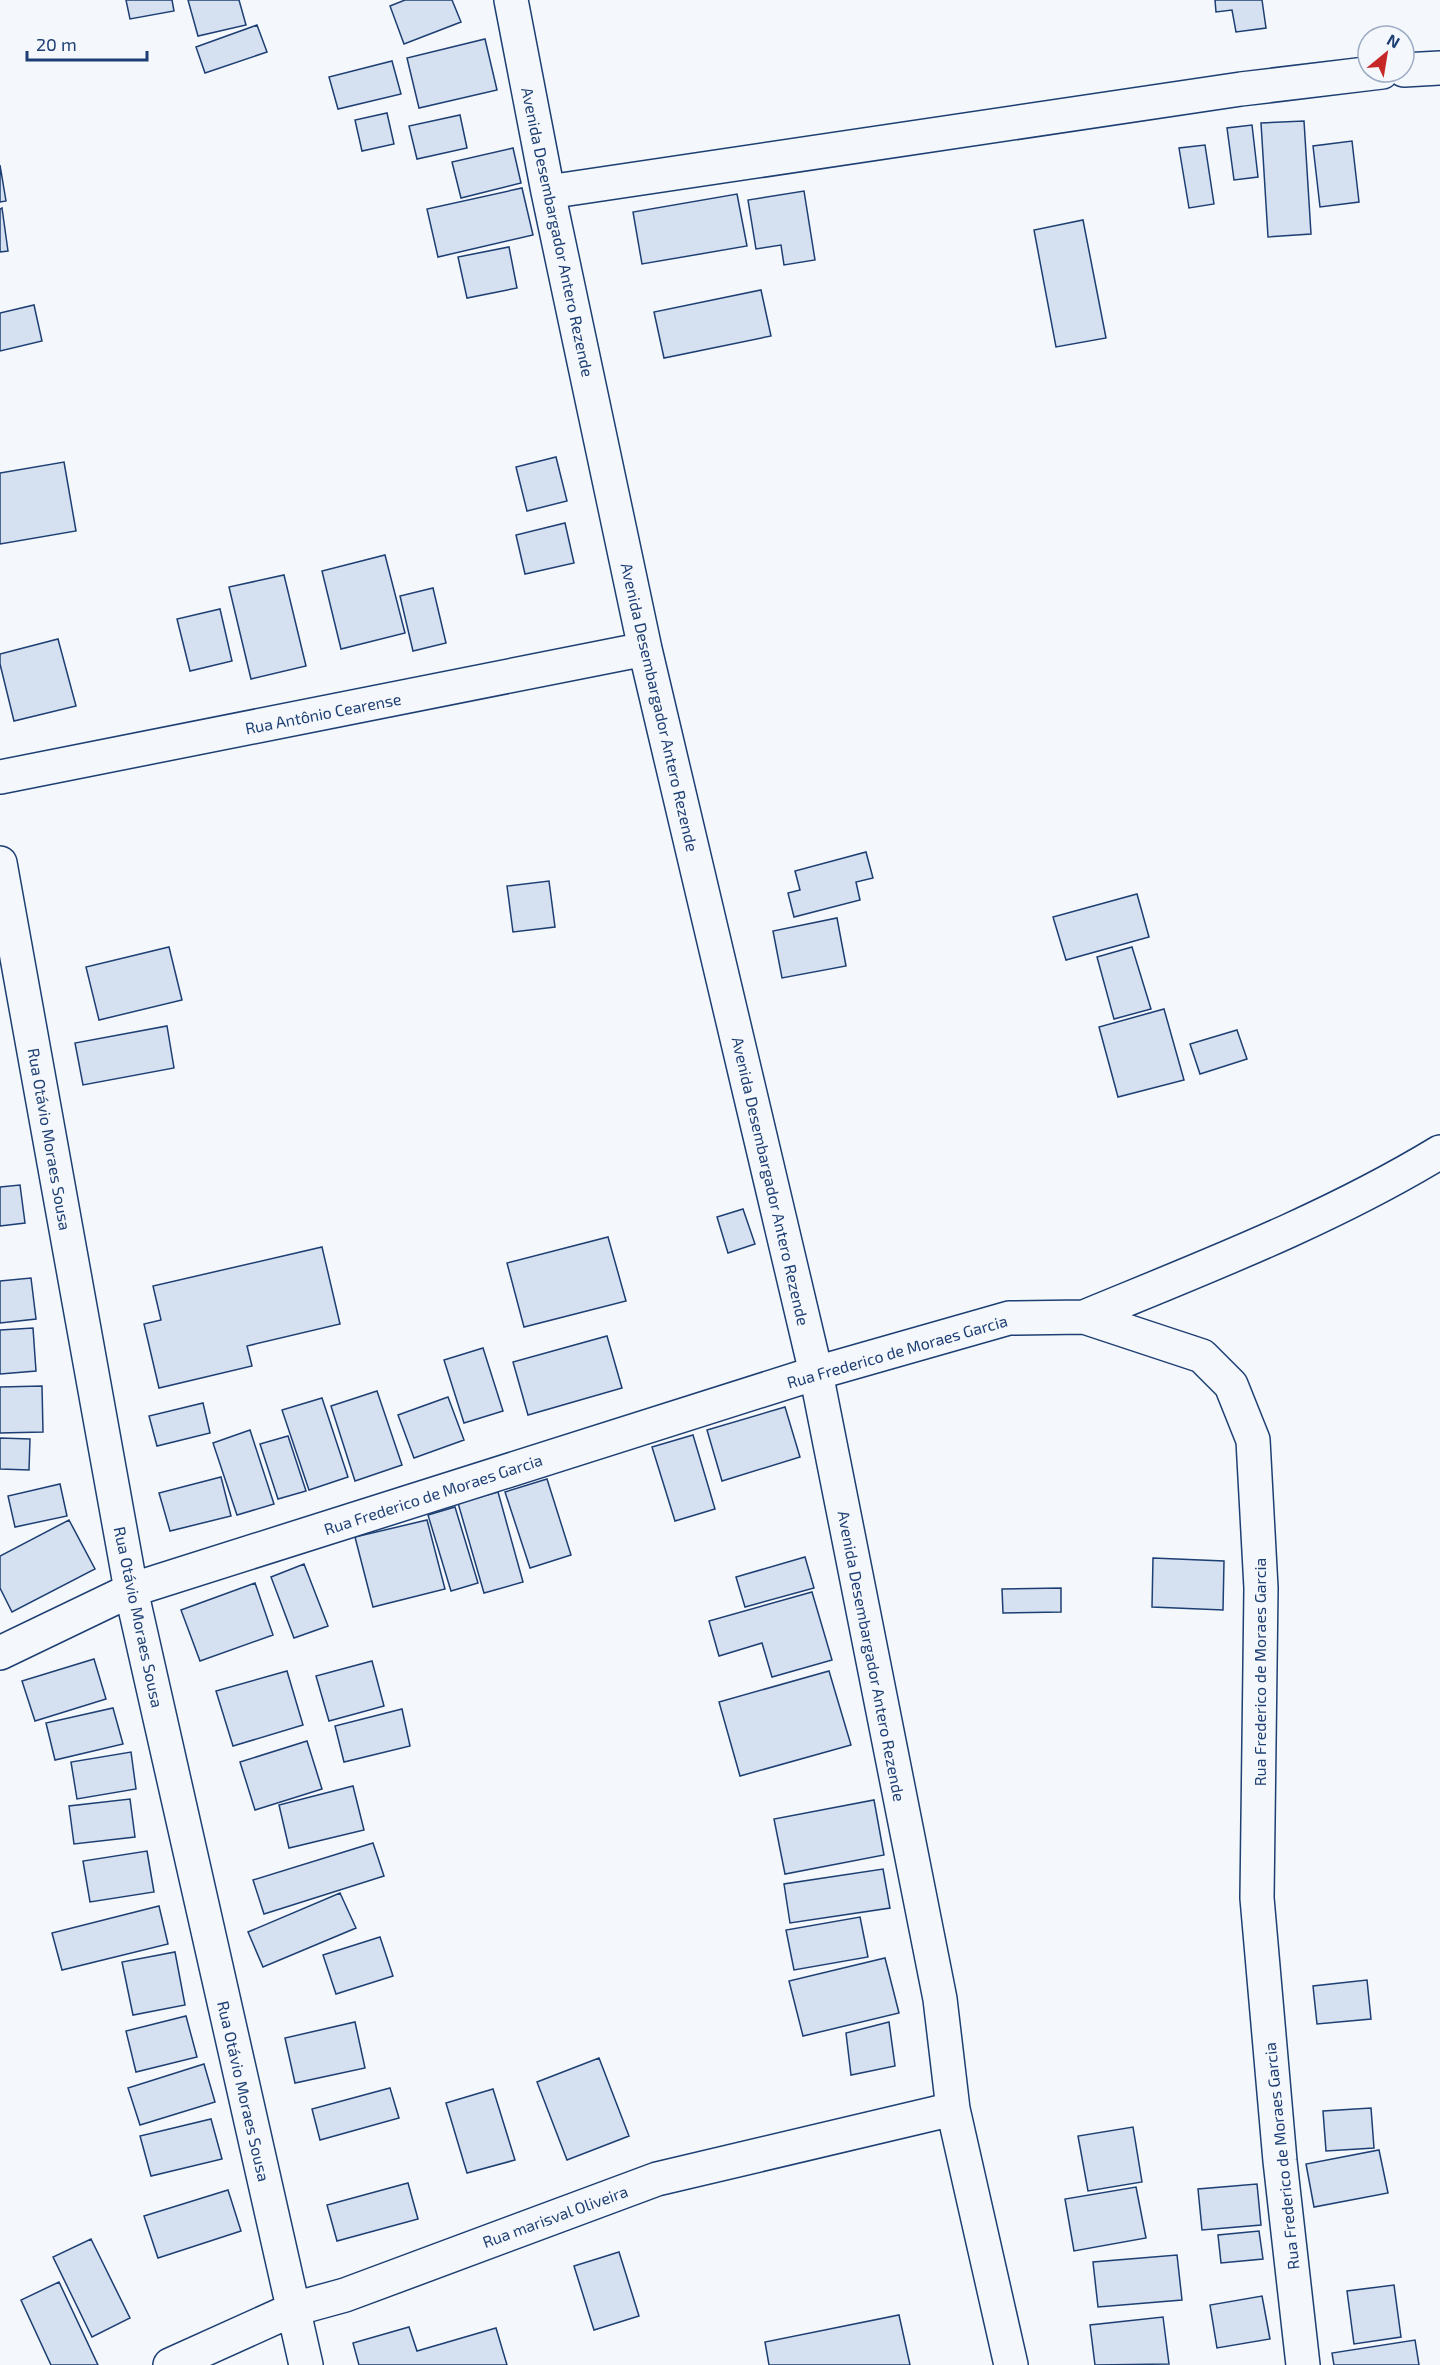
<svg xmlns="http://www.w3.org/2000/svg" width="1440" height="2365" font-family="'Exo 2',sans-serif">
	<rect width="100%" height="100%" fill="#f4f7fb"/>
	<!-- building -->
	<path fill="#d5e0f0" stroke="#1d3f73" stroke-width="1.5" d="M 126,0 L 172,0 L 174,11 L 130,19 Z
		M 188,0 L 239,0 L 246,25 L 198,36 Z
		M 405,0 L 452,0 L 461,22 L 404,44 L 390,6 Z
		M 1215,0 L 1262,0 L 1266,28 L 1236,32 L 1232,10 L 1216,12 Z
		M 257,25 L 267,52 L 205,73 L 196,47 Z
		M 485,39 L 497,90 L 419,108 L 407,58 Z
		M 392,61 L 401,94 L 338,109 L 329,77 Z
		M 387,113 L 394,144 L 362,151 L 355,120 Z
		M 460,115 L 467,148 L 417,159 L 409,126 Z
		M 1304,121 L 1311,234 L 1268,237 L 1261,123 Z
		M 1252,125 L 1258,177 L 1234,180 L 1227,128 Z
		M 1352,141 L 1359,202 L 1320,207 L 1313,146 Z
		M 1205,145 L 1214,204 L 1189,208 L 1179,148 Z
		M 513,148 L 521,183 L 461,198 L 452,162 Z
		M 0,165 L 6,201 L 0,202 Z
		M 522,188 L 533,235 L 438,257 L 427,209 Z
		M 804,191 L 815,260 L 784,265 L 781,245 L 756,249 L 748,200 Z
		M 737,194 L 747,246 L 642,264 L 633,212 Z
		M 2,208 L 8,251 L 0,252 L 0,209 Z
		M 1083,220 L 1106,338 L 1056,347 L 1034,230 Z
		M 509,247 L 517,288 L 467,298 L 458,257 Z
		M 761,290 L 771,336 L 664,358 L 654,312 Z
		M 34,305 L 42,341 L 0,351 L 0,313 Z
		M 556,457 L 567,501 L 527,511 L 516,467 Z
		M 64,462 L 76,531 L 0,544 L 0,473 Z
		M 565,523 L 574,563 L 525,574 L 516,535 Z
		M 385,555 L 405,633 L 341,649 L 322,571 Z
		M 284,575 L 306,666 L 251,679 L 229,587 Z
		M 433,588 L 446,643 L 413,651 L 400,596 Z
		M 220,609 L 232,661 L 190,671 L 177,619 Z
		M 58,639 L 76,706 L 14,721 L 0,664 L 0,654 Z
		M 866,852 L 873,878 L 856,882 L 860,900 L 794,917 L 788,893 L 800,890 L 795,871 Z
		M 549,881 L 555,927 L 513,932 L 507,886 Z
		M 1137,894 L 1149,937 L 1066,960 L 1053,917 Z
		M 837,918 L 846,966 L 782,978 L 773,931 Z
		M 169,947 L 182,1000 L 99,1020 L 86,967 Z
		M 1132,947 L 1151,1009 L 1114,1019 L 1097,957 Z
		M 1164,1009 L 1184,1080 L 1118,1097 L 1099,1027 Z
		M 167,1026 L 174,1068 L 83,1085 L 75,1043 Z
		M 1237,1030 L 1247,1059 L 1200,1074 L 1190,1044 Z
		M 20,1185 L 25,1223 L 0,1226 L 0,1187 Z
		M 743,1209 L 755,1244 L 728,1253 L 717,1217 Z
		M 608,1237 L 626,1301 L 524,1327 L 507,1263 Z
		M 322,1247 L 340,1324 L 247,1346 L 252,1366 L 159,1388 L 144,1324 L 161,1320 L 153,1286 Z
		M 31,1278 L 36,1319 L 0,1323 L 0,1281 Z
		M 33,1328 L 36,1371 L 0,1374 L 0,1330 Z
		M 607,1336 L 622,1388 L 528,1415 L 513,1362 Z
		M 483,1348 L 503,1411 L 464,1423 L 444,1360 Z
		M 42,1386 L 43,1432 L 0,1433 L 0,1387 Z
		M 377,1391 L 402,1465 L 355,1481 L 331,1406 Z
		M 448,1397 L 464,1440 L 414,1458 L 398,1415 Z
		M 322,1398 L 348,1477 L 309,1490 L 282,1410 Z
		M 203,1403 L 210,1433 L 157,1446 L 149,1416 Z
		M 785,1407 L 800,1457 L 722,1481 L 707,1430 Z
		M 250,1430 L 274,1504 L 237,1515 L 213,1443 Z
		M 693,1435 L 715,1509 L 675,1521 L 652,1447 Z
		M 288,1436 L 306,1491 L 278,1499 L 260,1444 Z
		M 0,1438 L 30,1439 L 29,1470 L 0,1469 Z
		M 221,1477 L 231,1516 L 170,1531 L 159,1493 Z
		M 547,1479 L 571,1555 L 530,1568 L 505,1492 Z
		M 60,1484 L 67,1516 L 15,1527 L 8,1496 Z
		M 498,1492 L 523,1582 L 484,1593 L 458,1503 Z
		M 455,1507 L 478,1583 L 451,1591 L 428,1515 Z
		M 69,1520 L 95,1569 L 12,1612 L 0,1588 L 0,1556 Z
		M 427,1520 L 445,1589 L 373,1607 L 355,1537 Z
		M 805,1557 L 814,1588 L 745,1607 L 736,1577 Z
		M 1153,1558 L 1224,1561 L 1223,1610 L 1152,1607 Z
		M 304,1564 L 328,1626 L 294,1638 L 271,1577 Z
		M 255,1583 L 273,1635 L 200,1661 L 181,1610 Z
		M 1061,1588 L 1061,1612 L 1003,1613 L 1002,1589 Z
		M 812,1592 L 832,1660 L 772,1677 L 762,1643 L 719,1656 L 709,1621 Z
		M 94,1659 L 106,1699 L 35,1721 L 22,1681 Z
		M 372,1661 L 384,1706 L 329,1721 L 316,1676 Z
		M 287,1671 L 303,1725 L 233,1746 L 216,1691 Z
		M 829,1671 L 851,1745 L 740,1776 L 719,1702 Z
		M 113,1708 L 123,1744 L 55,1760 L 46,1723 Z
		M 402,1709 L 410,1746 L 344,1762 L 335,1726 Z
		M 307,1741 L 322,1789 L 255,1810 L 240,1762 Z
		M 131,1752 L 136,1789 L 77,1799 L 71,1762 Z
		M 353,1786 L 364,1830 L 289,1848 L 279,1805 Z
		M 130,1799 L 135,1837 L 74,1844 L 69,1806 Z
		M 874,1800 L 884,1855 L 785,1874 L 774,1819 Z
		M 373,1843 L 384,1876 L 264,1914 L 253,1880 Z
		M 147,1851 L 154,1892 L 90,1902 L 83,1861 Z
		M 883,1869 L 890,1908 L 790,1923 L 784,1884 Z
		M 340,1893 L 356,1928 L 263,1967 L 248,1932 Z
		M 159,1906 L 168,1944 L 62,1970 L 52,1933 Z
		M 860,1917 L 868,1957 L 794,1970 L 786,1930 Z
		M 380,1937 L 393,1976 L 336,1994 L 323,1955 Z
		M 175,1952 L 185,2005 L 133,2015 L 122,1962 Z
		M 885,1958 L 899,2013 L 803,2036 L 789,1981 Z
		M 1367,1980 L 1371,2019 L 1317,2024 L 1313,1986 Z
		M 186,2016 L 197,2057 L 136,2072 L 126,2031 Z
		M 355,2022 L 365,2068 L 295,2083 L 285,2038 Z
		M 889,2022 L 895,2066 L 851,2075 L 846,2033 Z
		M 599,2058 L 629,2136 L 567,2160 L 537,2082 Z
		M 204,2064 L 215,2102 L 140,2125 L 128,2088 Z
		M 390,2088 L 399,2118 L 320,2140 L 312,2109 Z
		M 493,2089 L 515,2160 L 467,2173 L 446,2103 Z
		M 1371,2108 L 1374,2148 L 1326,2151 L 1323,2111 Z
		M 211,2119 L 222,2159 L 151,2176 L 140,2136 Z
		M 1133,2127 L 1142,2182 L 1088,2191 L 1078,2136 Z
		M 1379,2150 L 1388,2193 L 1314,2207 L 1306,2164 Z
		M 408,2183 L 418,2219 L 337,2241 L 327,2205 Z
		M 1257,2184 L 1261,2225 L 1202,2230 L 1198,2189 Z
		M 1136,2187 L 1146,2238 L 1074,2251 L 1065,2199 Z
		M 228,2190 L 241,2231 L 158,2258 L 144,2216 Z
		M 1259,2231 L 1263,2259 L 1221,2263 L 1218,2235 Z
		M 91,2239 L 130,2318 L 92,2337 L 53,2257 Z
		M 619,2252 L 639,2316 L 594,2330 L 574,2266 Z
		M 1177,2255 L 1182,2300 L 1098,2307 L 1093,2262 Z
		M 59,2282 L 98,2365 L 51,2365 L 21,2300 Z
		M 1394,2285 L 1401,2337 L 1354,2344 L 1347,2291 Z
		M 1262,2296 L 1270,2339 L 1217,2348 L 1210,2305 Z
		M 899,2315 L 910,2365 L 769,2365 L 765,2342 Z
		M 1163,2317 L 1169,2364 L 1095,2365 L 1090,2325 Z
		M 409,2327 L 417,2351 L 496,2328 L 507,2365 L 359,2365 L 353,2343 Z
		M 1415,2340 L 1419,2365 L 1334,2365 L 1332,2353 Z"/>
	<g fill="none" stroke-linecap="round" stroke-linejoin="round">
		<!-- minor casing -->
		<g stroke="#1d3f73" stroke-width="36">
			<path id="minor" d="M 511,0 L 548,192 L 645,649 L 816,1373 L 940,1999 L 953,2109 L 1011,2365
				M 1404,70 L 1440,68
				M 548,192 L 1241,89 L 1382,72
				M 0,777 L 645,649
				M 0,863 L 131,1590 L 306,2365
				M 1084,1317 C 1205,1267 1328,1220 1440,1152
				M 0,1653 L 131,1590 L 816,1373 L 1009,1318 L 1084,1317 L 1202,1356 L 1231,1385 L 1253,1440 L 1261,1588 L 1257,1898 L 1280,2161 L 1303,2365
				M 170,2365 L 294,2309 L 345,2295 L 657,2179 L 953,2109"/>
		</g>
		<!-- minor -->
		<use href="#minor" stroke="#f4f7fb" stroke-width="33"/>
	</g>
	<g text-anchor="middle" dominant-baseline="central" stroke-width="4.5" stroke-linejoin="round" paint-order="stroke">
		<!-- street labels -->
		<g font-size="16" fill="#1d3f73" stroke="#f4f7fb">
			<text transform="translate(558 232) rotate(78)">Avenida Desembargador Antero Rezende</text>
			<text transform="translate(660 707) rotate(77)">Avenida Desembargador Antero Rezende</text>
			<text transform="translate(323 713) rotate(-11)">Rua Antônio Cearense</text>
			<text transform="translate(50 1139) rotate(80)">Rua Otávio Moraes Sousa</text>
			<text transform="translate(771 1181) rotate(77)">Avenida Desembargador Antero Rezende</text>
			<text transform="translate(897 1351) rotate(-16)">Rua Frederico de Moraes Garcia</text>
			<text transform="translate(433 1494) rotate(-18)">Rua Frederico de Moraes Garcia</text>
			<text transform="translate(139 1617) rotate(78)">Rua Otávio Moraes Sousa</text>
			<text transform="translate(872 1656) rotate(79)">Avenida Desembargador Antero Rezende</text>
			<text transform="translate(1259 1672) rotate(-90)">Rua Frederico de Moraes Garcia</text>
			<text transform="translate(244 2091) rotate(77)">Rua Otávio Moraes Sousa</text>
			<text transform="translate(1281 2156) rotate(-96)">Rua Frederico de Moraes Garcia</text>
			<text transform="translate(555 2216) rotate(-20)">Rua marisval Oliveira</text>
		</g>
	</g>
	<!-- north arrow -->
	<g transform="translate(1386 54) rotate(30)"><circle r="28" fill="#f4f7fb" stroke="#9eadc5" stroke-width="1.5"/>
	<path d="M0-4.5L10 22L0 15L-10 22Z" fill="#c62828"/>
	<text y="-9" font-size="16" font-weight="bold" text-anchor="middle" fill="#1d3f73">N</text>
	</g>
	<!-- scale -->
	<path d="M27 51v9h120v-9" fill="none" stroke="#1d3f73" stroke-width="3"/>
	<text x="36" y="51" font-size="18" fill="#1d3f73" stroke="#f4f7fb" stroke-width="4.5" paint-order="stroke">20 m</text>
</svg>
